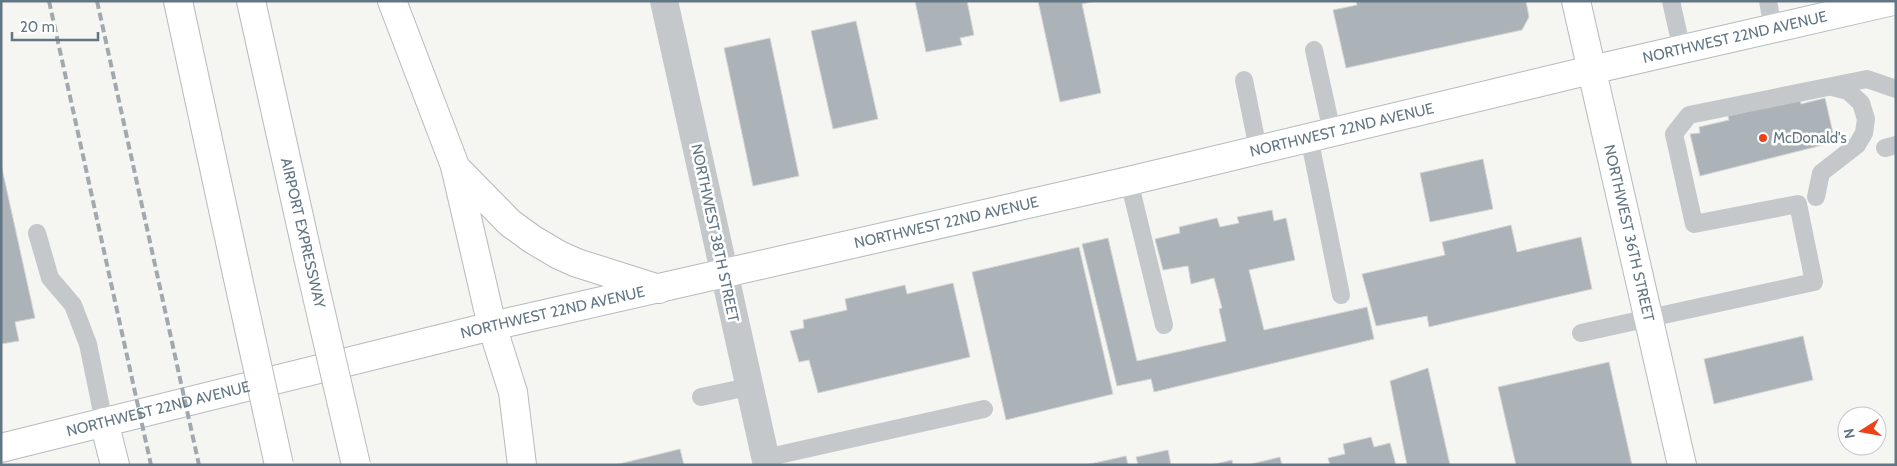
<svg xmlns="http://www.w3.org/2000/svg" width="1897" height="466" font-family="Cabin,sans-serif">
	<rect width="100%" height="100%" fill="#f5f5f1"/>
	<!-- building -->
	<path fill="#abb3b9" stroke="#d6d6d4" d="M 915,1 L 967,1 L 974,35 L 960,38 L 962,45 L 926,52 Z
		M 1038,1 L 1095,1 L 1082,4 L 1101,93 L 1060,102 Z
		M 1356,1 L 1526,1 L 1529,17 L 1522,30 L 1346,68 L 1333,10 L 1357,5 Z
		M 856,21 L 878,119 L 833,129 L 811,31 Z
		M 770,38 L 799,176 L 753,186 L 724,48 Z
		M 1825,98 L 1835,142 L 1700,176 L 1690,134 L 1700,133 L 1699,127 L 1729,120 L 1728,116 L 1800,99 L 1801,104 Z
		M 1483,159 L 1493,209 L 1430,222 L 1420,173 Z
		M 1,164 L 35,318 L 15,322 L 19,341 L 1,344 Z
		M 1272,210 L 1274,221 L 1286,218 L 1295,260 L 1249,270 L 1264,330 L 1367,307 L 1374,339 L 1154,392 L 1151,379 L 1117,386 L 1082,244 L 1108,238 L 1137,361 L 1226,341 L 1219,309 L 1222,308 L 1214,278 L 1191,284 L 1188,266 L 1163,270 L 1155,239 L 1180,233 L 1179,227 L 1217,218 L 1220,227 L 1239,223 L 1237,217 Z
		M 1511,225 L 1517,252 L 1581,237 L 1592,289 L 1429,327 L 1427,316 L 1376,326 L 1362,274 L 1445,255 L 1442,242 Z
		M 1079,247 L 1113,394 L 1006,420 L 972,272 Z
		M 953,283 L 970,357 L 818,393 L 809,360 L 799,362 L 790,331 L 804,328 L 803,320 L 847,310 L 845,299 L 905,285 L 907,294 Z
		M 1803,336 L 1813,380 L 1714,404 L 1704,359 Z
		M 1609,362 L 1632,465 L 1516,465 L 1498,387 Z
		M 1428,368 L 1450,465 L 1407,465 L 1390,381 Z
		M 1371,437 L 1374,447 L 1390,443 L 1396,465 L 1330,465 L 1328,458 L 1345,454 L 1343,444 Z
		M 680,449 L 684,465 L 615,465 Z
		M 1168,450 L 1171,465 L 1138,465 L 1136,457 Z
		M 1126,456 L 1128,465 L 1085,465 Z
		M 1280,457 L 1282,465 L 1251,465 L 1251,464 Z
		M 1232,460 L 1233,465 L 1211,465 Z"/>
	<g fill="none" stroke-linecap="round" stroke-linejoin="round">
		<!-- secondary casing -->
		<g stroke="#b4babe" stroke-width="30">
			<g id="secondary">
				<path id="s1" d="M 1,448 L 492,326 L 1129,181 L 1591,70 L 1893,1"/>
			</g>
		</g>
		<!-- primary casing -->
		<g stroke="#b5babd" stroke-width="30">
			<g id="primary">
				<path id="s2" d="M 1576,1 L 1682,465"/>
			</g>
		</g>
		<!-- motorway casing -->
		<g stroke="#b6babd" stroke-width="30">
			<path id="motorway" d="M 178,1 L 237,274
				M 251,1 L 308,257
				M 392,1 L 455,166 L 492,326 L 513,392 L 522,465
				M 455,167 L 510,223 L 532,239 L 559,255 L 577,263 L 659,289
				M 104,422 L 115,465"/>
		</g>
		<!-- service -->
		<path stroke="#c4c8cb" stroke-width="18" d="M 1671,1 L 1682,50
			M 1768,1 L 1773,29
			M 1314,50 L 1332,132
			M 1244,80 L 1258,149
			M 1309,137 L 1341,295
			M 1885,148 L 1896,145
			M 1129,181 L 1164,325
			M 1816,197 L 1821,173 L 1857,145 L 1864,133 L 1866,119 L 1861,103 L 1848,91 L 1832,87
			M 37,233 L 50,278 L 73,305 L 88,344 L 104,422
			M 1581,333 L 1814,282 L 1798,204 L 1694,224 L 1674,134 L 1689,115 L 1867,79 L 1896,89
			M 701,397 L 748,387
			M 765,458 L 984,409"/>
		<!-- minor -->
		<path stroke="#c4c8cb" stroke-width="28" d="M 664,1 L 767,465"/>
		<!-- secondary -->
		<use href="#secondary" stroke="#fff" stroke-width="28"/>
		<!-- primary -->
		<use href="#primary" stroke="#fff" stroke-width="28"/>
		<!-- motorway -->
		<use href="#motorway" stroke="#fff" stroke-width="28"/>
		<!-- rail -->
		<path stroke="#a2a9ae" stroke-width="4" stroke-dasharray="8 4" stroke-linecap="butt" d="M 49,1 L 151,465
			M 97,1 L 199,465"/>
		<!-- motorway-bridge casing -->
		<g stroke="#b6babd" stroke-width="30" stroke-linecap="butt">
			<path id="motorway-bridge" d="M 308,257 L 356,465
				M 237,274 L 279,465"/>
		</g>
		<!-- motorway-bridge -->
		<use href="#motorway-bridge" stroke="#fff" stroke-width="28"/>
	</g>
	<!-- markers -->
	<circle fill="#ed4119" stroke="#fff" stroke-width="2" cx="1763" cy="138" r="5"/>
	<g text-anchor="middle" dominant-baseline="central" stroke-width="5" stroke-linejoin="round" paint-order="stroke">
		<!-- street labels -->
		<g font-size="15" fill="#627684" stroke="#fff">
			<text stroke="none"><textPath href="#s1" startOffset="1782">NORTHWEST 22ND AVENUE</textPath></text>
			<text stroke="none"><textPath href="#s1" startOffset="1378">NORTHWEST 22ND AVENUE</textPath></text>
			<text stroke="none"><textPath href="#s1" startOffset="972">NORTHWEST 22ND AVENUE</textPath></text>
			<text transform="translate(303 233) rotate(77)">AIRPORT EXPRESSWAY</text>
			<text transform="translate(715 233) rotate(78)">NORTHWEST 38TH STREET</text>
			<text stroke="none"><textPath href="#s2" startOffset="238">NORTHWEST 36TH STREET</textPath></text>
			<text stroke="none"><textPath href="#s1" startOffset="568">NORTHWEST 22ND AVENUE</textPath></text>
			<text stroke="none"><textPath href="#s1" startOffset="162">NORTHWEST 22ND AVENUE</textPath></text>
		</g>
		<!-- poi labels -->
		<g font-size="15" fill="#627684" stroke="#fff" text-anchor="start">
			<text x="1773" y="138">McDonald's</text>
		</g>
	</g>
	<!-- border -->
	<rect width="1897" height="466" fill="none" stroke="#627684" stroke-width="5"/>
	<!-- north arrow -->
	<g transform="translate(1862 431) rotate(259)"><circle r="24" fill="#ffffff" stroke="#c0c8ce"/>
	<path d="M0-4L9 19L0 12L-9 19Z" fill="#ed4119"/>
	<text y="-8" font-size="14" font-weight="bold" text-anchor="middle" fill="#627684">N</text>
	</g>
	<!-- scale -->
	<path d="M12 32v8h86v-8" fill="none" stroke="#627684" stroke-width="2.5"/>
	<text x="20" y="32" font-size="15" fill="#627684" stroke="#ffffff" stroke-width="4" paint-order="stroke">20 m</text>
</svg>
